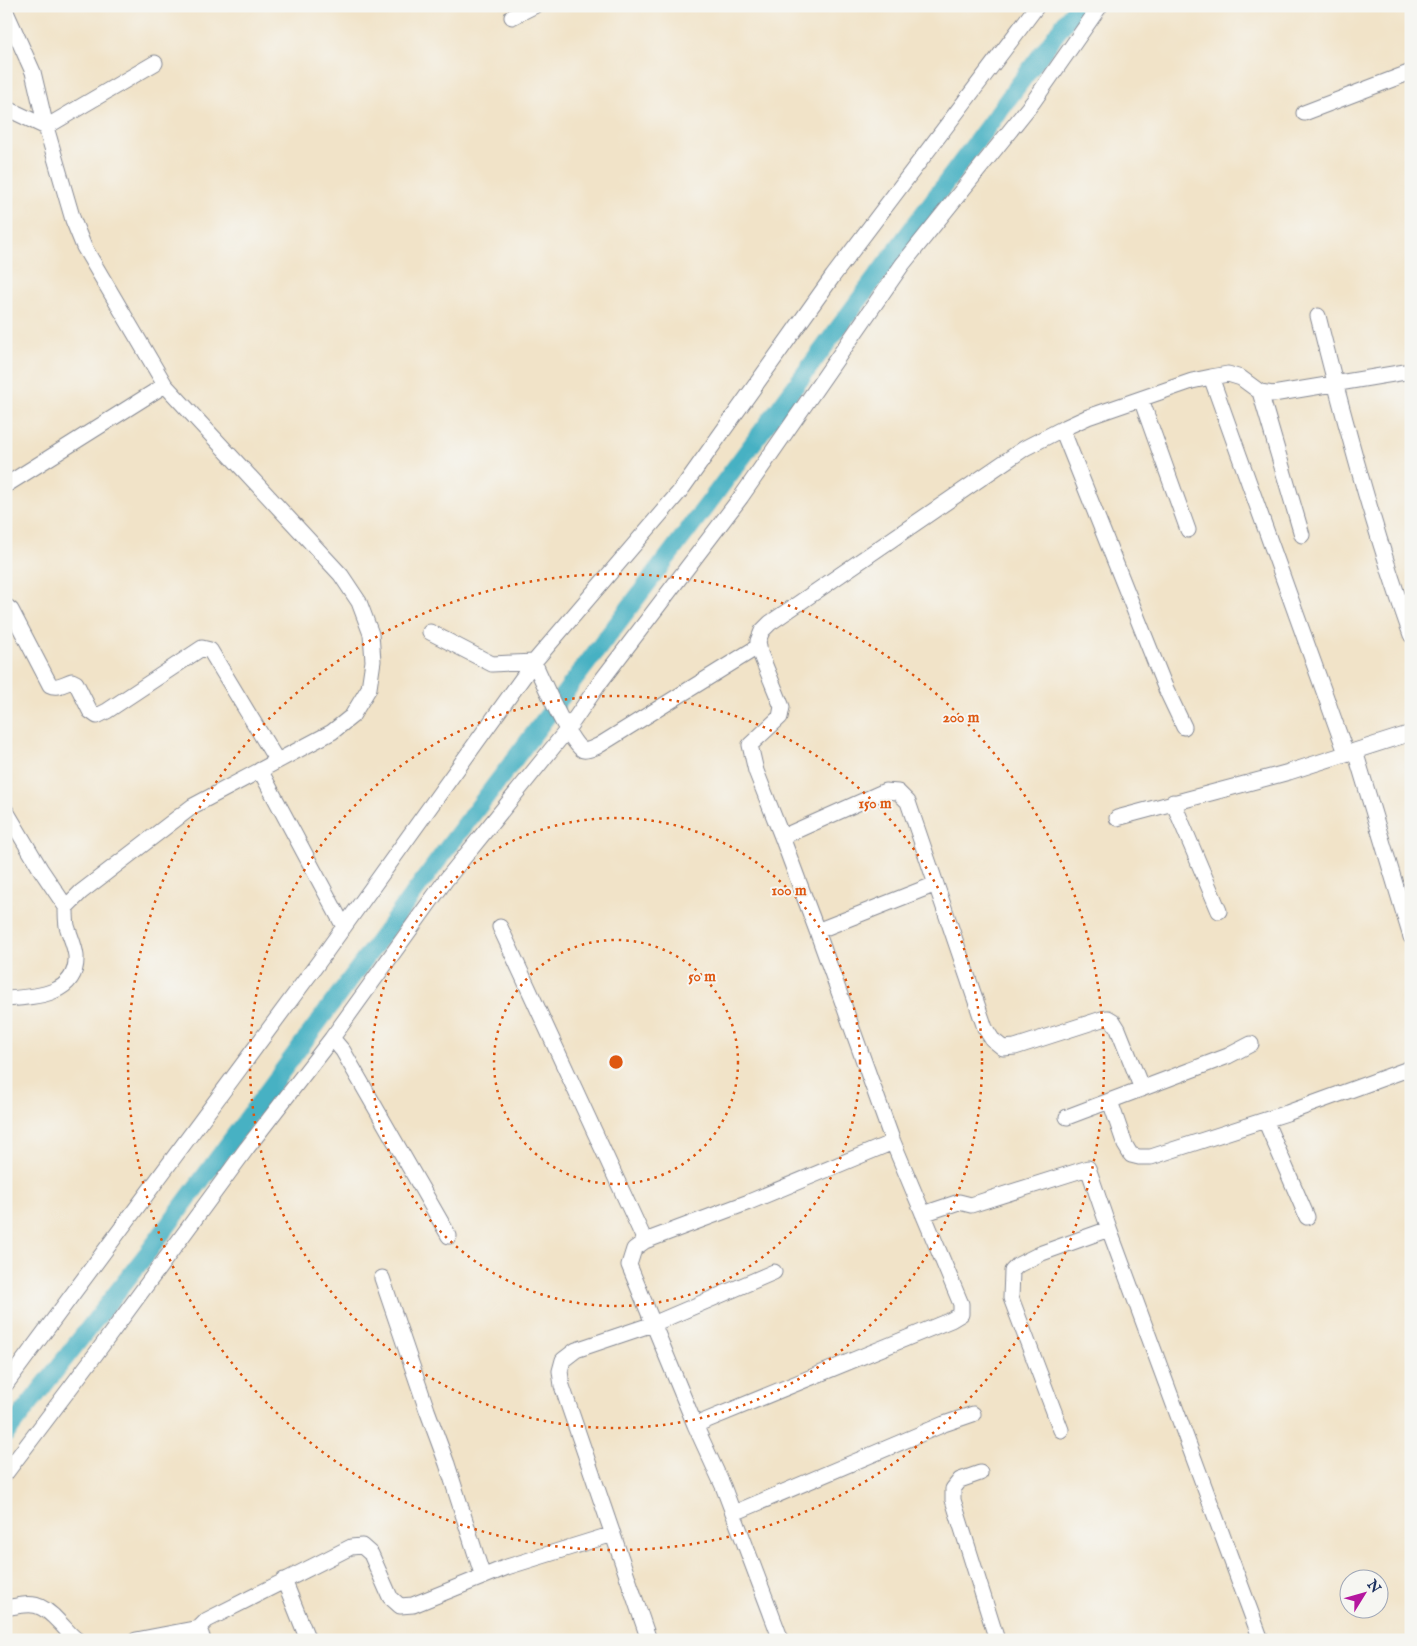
<svg xmlns="http://www.w3.org/2000/svg" width="1417" height="1646" font-family="'IM FELL English',serif">
	<rect width="100%" height="100%" fill="#f6f6f2"/>
	<filter id="ink" filterUnits="userSpaceOnUse"><feTurbulence type="fractalNoise" baseFrequency=".02" numOctaves="2"/><feDisplacementMap in="SourceGraphic" scale="10" xChannelSelector="R" yChannelSelector="G"/><feConvolveMatrix kernelMatrix="1 2 1 2 8 2 1 2 1" color-interpolation-filters="sRGB"/></filter>
	<filter id="wash" filterUnits="userSpaceOnUse"><feTurbulence type="fractalNoise" baseFrequency=".0096" numOctaves="4" result="noise"/><feDisplacementMap in="SourceGraphic" scale="20" xChannelSelector="R" yChannelSelector="G"/><feGaussianBlur stdDeviation="1.12" result="paint"/><feColorMatrix in="noise" values="0 0 0 0 0 0 0 0 0 0 0 0 0 0 0 0 0 1.4 0 .05"/><feComposite in="paint" operator="in"/></filter>
	<g filter="url(#wash)">
		<rect width="100%" height="100%" fill="#f1e3c8"/>
		<g fill="none" stroke-linecap="round" stroke-linejoin="round">
			<!-- canal -->
			<path stroke="#46b1c3" stroke-width="18" d="M 6,1434 L 149,1251 L 445,851 L 713,497 L 1077,6"/>
		</g>
	</g>
	<g filter="url(#ink)">
		<g fill="none" stroke-linecap="round" stroke-linejoin="round">
			<!-- street casing -->
			<g stroke="#868993" stroke-width="17">
				<path id="street" d="M 6,12 L 33,72 L 46,127 L 155,63
					M 512,17 L 534,6
					M 6,108 L 46,127 L 73,220 L 84,247 L 165,385 L 341,575 L 359,602 L 371,634 L 373,661 L 369,688 L 352,716 L 332,732 L 193,806 L 81,892 L 66,907 C 66,913 66,920 67,926 C 70,936 75,946 76,956 C 78,995 35,997 6,999
					M 1304,113 L 1411,72
					M 1318,316 C 1345,423 1374,531 1411,635
					M 1211,377 L 1346,753
					M 1260,392 L 1302,535
					M 1141,399 L 1188,530
					M 1062,429 L 1165,687 L 1184,727
					M 6,485 L 165,385
					M 6,606 L 11,610 L 50,685 C 57,689 65,683 72,681 L 76,683 L 90,711 L 97,716 L 107,711 L 202,648 L 210,650 L 277,761
					M 430,632 L 492,664 L 534,662 C 541,677 570,744 583,750 C 588,751 593,748 598,746 L 759,646
					M 1355,751 L 1411,937
					M 260,770 L 344,927
					M 1173,802 L 1219,911
					M 6,811 L 41,870 L 66,907
					M 1117,818 L 1289,772 L 1411,733
					M 782,837 L 885,791 L 898,792 L 908,802 L 985,1028 L 992,1039 L 1003,1048 L 1015,1047 L 1102,1019 L 1108,1018 L 1113,1021 L 1118,1029 L 1142,1089
					M 500,927 L 645,1241
					M 817,931 L 936,884
					M 332,1038 L 343,1051 L 449,1236
					M 1110,1101 L 1125,1145 L 1131,1155 L 1139,1157 L 1151,1157 L 1287,1113 L 1411,1068
					M 1067,1117 L 1228,1056 L 1251,1044
					M 1265,1120 L 1307,1217
					M 923,1214 L 959,1202 L 971,1205 L 1088,1168 L 1109,1229 L 1042,1253 L 1018,1265 L 1012,1271 L 1011,1298 L 1061,1430
					M 1109,1229 L 1261,1640
					M 382,1278 L 427,1410 L 447,1464 L 483,1577
					M 6,1384 L 318,963 L 534,662 L 681,490 L 833,276 L 1037,6
					M 695,1425 L 951,1320 L 961,1314 L 961,1304 L 893,1142 L 817,931 L 782,837 L 756,771 L 750,745 L 780,717 L 782,707 L 760,653 L 758,641 L 762,631 L 770,623 L 1025,448 L 1062,429 L 1088,417 L 1192,381 L 1211,377 L 1228,374 L 1241,378 L 1260,392 L 1273,394 L 1411,371
					M 6,1473 L 95,1355 L 247,1148 L 332,1038 L 445,881 L 567,730 L 601,681 L 741,497 L 902,265 L 1033,102 L 1100,6
					M 980,1473 L 960,1480 L 953,1489 L 953,1500 L 997,1640
					M 734,1513 L 944,1424 L 973,1414
					M 284,1580 L 308,1640
					M 6,1608 C 33,1602 41,1602 60,1623 C 66,1629 70,1635 77,1640
					M 136,1640 L 199,1628
					M 203,1640 L 199,1628 L 207,1620 L 351,1547 L 362,1546 L 371,1554 L 390,1597 L 400,1606 L 413,1605 L 507,1567 L 613,1534
					M 649,1640 L 562,1386 L 560,1371 L 563,1360 L 576,1350 L 653,1324 L 774,1272
					M 781,1640 L 723,1486 L 695,1425 L 629,1265 L 634,1249 L 645,1241 L 749,1202 L 893,1142"/>
			</g>
			<!-- street -->
			<use href="#street" stroke="#fff" stroke-width="15"/>
		</g>
	</g>
	<!-- distance rings -->
	<g fill="none" stroke="#de5710" stroke-width="2.5" stroke-dasharray="2.5 5">
		<circle cx="616" cy="1062" r="122"/>
		<circle cx="616" cy="1062" r="244"/>
		<circle cx="616" cy="1062" r="366"/>
		<circle cx="616" cy="1062" r="488"/>
	</g>
	<circle cx="616" cy="1062" r="8" fill="#de5710" stroke="#f6f6f2" stroke-width="2.5"/>
	<g font-size="15" text-anchor="middle" font-weight="bold" fill="#de5710" stroke="#f6f6f2" stroke-width="4" stroke-linejoin="round" paint-order="stroke">
		<text x="961" y="722">200 m</text>
		<text x="875" y="808">150 m</text>
		<text x="789" y="895">100 m</text>
		<text x="702" y="981">50 m</text>
	</g>
	<!-- margin -->
	<rect width="1417" height="1646" fill="none" stroke="#f6f6f2" stroke-width="25"/>
	<!-- north arrow -->
	<g transform="translate(1364 1594) rotate(53)"><circle r="24" fill="#f6f6f2" stroke="#9ea6b7"/>
	<path d="M0-4L9 19L0 12L-9 19Z" fill="#b5179e"/>
	<text y="-8" font-size="14" font-weight="bold" text-anchor="middle" fill="#1b2f5e">N</text>
	</g>
</svg>
